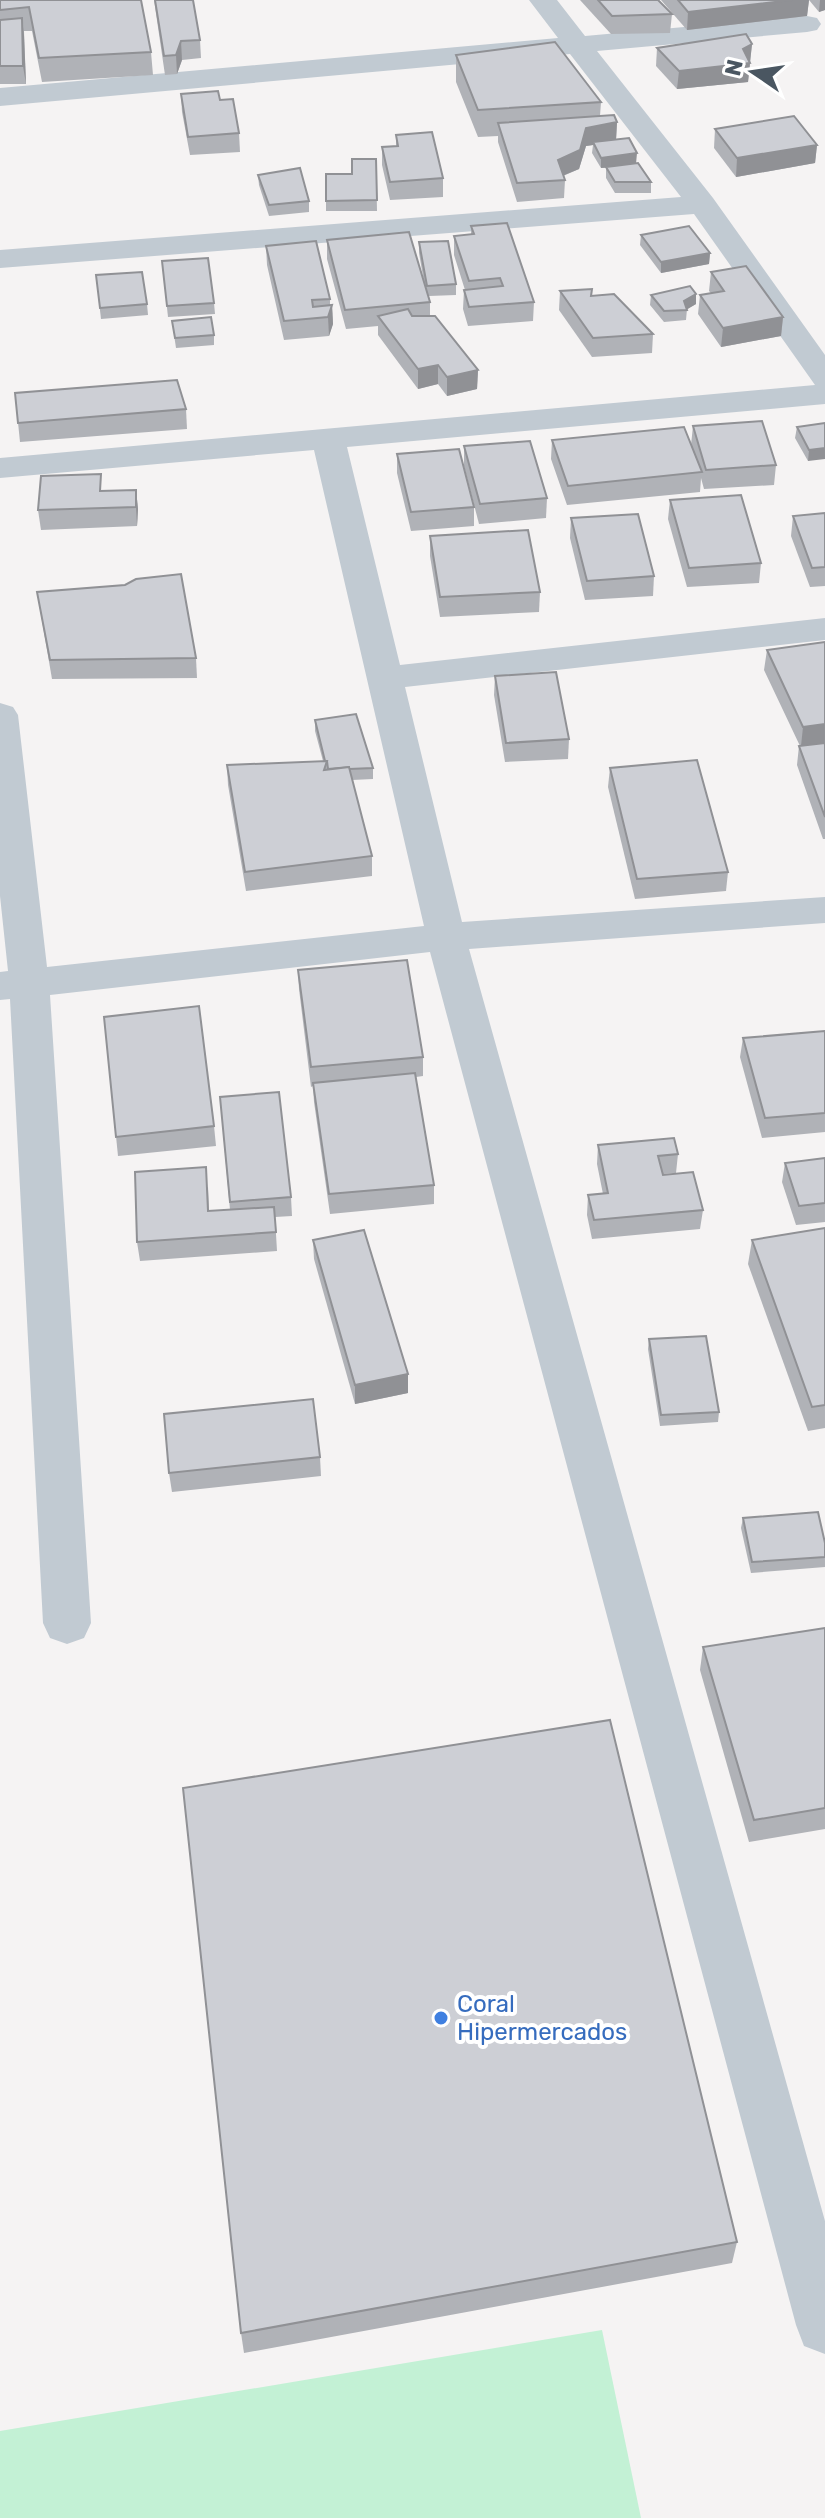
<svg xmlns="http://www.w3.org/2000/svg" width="825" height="2518" font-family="Rubik,sans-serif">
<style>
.green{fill:#c3f1d5}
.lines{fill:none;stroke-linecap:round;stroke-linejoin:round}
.street{fill:#c1cad2;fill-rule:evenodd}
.wall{fill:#b0b2b7}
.shaded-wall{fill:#909195}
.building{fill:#cdcfd5;stroke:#909195;stroke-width:2}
.shop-dot{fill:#3f7fe0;stroke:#fff;stroke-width:3}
.labels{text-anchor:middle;stroke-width:8;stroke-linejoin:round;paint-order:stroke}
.near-shop-label{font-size:24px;fill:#366cbe;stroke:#fff;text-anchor:start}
</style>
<rect width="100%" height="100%" fill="#f5f3f3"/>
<polygon class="green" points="602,2330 641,2518 0,2518 0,2431"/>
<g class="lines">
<polygon class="street" points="529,0 557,0 585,36 807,16 817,18 821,24 817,30 807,32 597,51 713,198 825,355 825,404 347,447 400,665 825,618 825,640 405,687 462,922 825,897 825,923 469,949 825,2221 825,2354 804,2346 796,2325 430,952 50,995 91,1623 84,1638 67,1644 50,1638 43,1623 10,999 0,1000 0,972 8,971 0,896 0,703 13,707 18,715 47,967 424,926 314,450 0,478 0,458 815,385 694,214 0,268 0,250 681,197 570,54 0,106 0,88 558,38"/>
</g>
<g class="wall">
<polygon points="0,0 141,0 151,52 153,75 42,82 32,31 24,31 26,84 0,84"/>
<polygon points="154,0 193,0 200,40 201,58 182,60 177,74 165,75"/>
<polygon points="580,0 658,0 672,14 670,33 611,34"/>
<polygon points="661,0 809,0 807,16 687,30"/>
<polygon points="809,0 825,0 825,10 819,12"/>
<polygon points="752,44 748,82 677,89 656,66 657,48"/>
<polygon points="456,55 601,102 600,116 617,122 616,139 651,182 651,193 615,193 606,178 606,168 601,168 592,153 593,145 586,146 579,169 563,176 565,180 564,198 517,202 498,142 498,136 478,137 456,82"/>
<polygon points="181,94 220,100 239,133 240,152 190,155 182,112"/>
<polygon points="715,129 817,145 815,163 736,177 714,148"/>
<polygon points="396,135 443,178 443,197 390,200 382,165 382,147 396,146"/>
<polygon points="376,159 377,211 326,211 326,174 352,174"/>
<polygon points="258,175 309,201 309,212 269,216 259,185"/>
<polygon points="471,226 534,302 533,321 468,326 463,309 464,290 465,290 454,255 454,236 471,234"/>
<polygon points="641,235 710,253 709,264 661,273 640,245"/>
<polygon points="327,240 424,282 419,253 419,242 456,284 456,295 429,296 430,302 430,316 478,370 477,389 447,396 438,384 418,389 378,335 378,326 346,329 327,259"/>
<polygon points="266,246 330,299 330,305 332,305 333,324 329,336 284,340 267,265"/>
<polygon points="162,261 214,303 215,314 168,317"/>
<polygon points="711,272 783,317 781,336 721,347 698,314 700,295 711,293 709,291"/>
<polygon points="96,275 147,304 148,315 101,319"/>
<polygon points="560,291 592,296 653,334 652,353 592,357 559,310"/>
<polygon points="696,294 696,304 687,309 686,320 664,322 650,305 651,295"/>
<polygon points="172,321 214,335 214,345 176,348"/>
<polygon points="15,393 186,409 187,429 20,442"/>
<polygon points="825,423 808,461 795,438 797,427"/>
<polygon points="693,426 776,465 774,485 704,489 701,478 700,492 567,505 551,459 552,440 691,445"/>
<polygon points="464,446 547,498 546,518 479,524 464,466"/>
<polygon points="397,454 474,507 474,526 411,531 397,473"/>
<polygon points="136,490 138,509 137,526 41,530 38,510 103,491"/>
<polygon points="670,500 761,563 759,583 687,587 668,519"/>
<polygon points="825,513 825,586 810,587 791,536 793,516"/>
<polygon points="571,518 654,576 653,596 585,600 570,538"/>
<polygon points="430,536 540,592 539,612 440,617 430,556"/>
<polygon points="125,585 196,658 197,678 52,679 37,592"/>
<polygon points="767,650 825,743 825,839 823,839 797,765 799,746 800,746 764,670"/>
<polygon points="495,676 569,739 568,759 505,762 494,695"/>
<polygon points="315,720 373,768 373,779 352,780 372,856 372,876 246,891 228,785 227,765 323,761 315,731"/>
<polygon points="610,768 728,872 726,891 635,899 608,787"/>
<polygon points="298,970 423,1057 423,1076 416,1077 434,1185 434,1204 330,1214 314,1102 313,1086 311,1087 299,989"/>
<polygon points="104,1017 214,1126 216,1146 118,1156"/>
<polygon points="825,1031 825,1132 762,1138 740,1057 743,1038"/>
<polygon points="220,1097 291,1197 292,1216 275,1217 277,1251 140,1261 137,1242 208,1187 209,1211 230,1210"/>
<polygon points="598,1145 678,1154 676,1173 663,1174 703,1210 700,1229 592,1239 587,1215 588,1195 603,1194 597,1164"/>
<polygon points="825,1158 825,1222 796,1225 782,1182 785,1163"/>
<polygon points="825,1228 825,1428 808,1431 748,1264 752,1240"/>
<polygon points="313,1240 408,1374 408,1393 355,1404 314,1259"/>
<polygon points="649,1339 719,1412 718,1422 660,1426 648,1349"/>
<polygon points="320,1457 321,1476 172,1492 169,1473"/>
<polygon points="743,1518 825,1543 825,1567 751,1573 741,1528"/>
<polygon points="825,1628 825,1829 749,1842 700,1670 703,1647"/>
<polygon points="737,2242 732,2263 244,2353 241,2333"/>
</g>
<g class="shaded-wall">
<polygon points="792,0 809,0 807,16 687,30 688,12"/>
<polygon points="820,0 825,0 825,10 819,12"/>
<polygon points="22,18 24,36 26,84 23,66"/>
<polygon points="181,41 182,60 177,74 176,55"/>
<polygon points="752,44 750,62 748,64 750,63 748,82 677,89 679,71 743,49"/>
<polygon points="617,122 616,141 593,142 593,145 586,146 579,169 557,178 558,160 586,128"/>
<polygon points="817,145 815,163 736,177 737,158"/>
<polygon points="637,153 636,164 601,168 601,158"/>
<polygon points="710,253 709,264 661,273 661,262"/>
<polygon points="696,294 696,304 686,310 684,301"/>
<polygon points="332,305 333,324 329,336 328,317"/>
<polygon points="783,317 781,336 721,347 723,328"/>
<polygon points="438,365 438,384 418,389 418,369"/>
<polygon points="478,370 477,389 447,396 447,377"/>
<polygon points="825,448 825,459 808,461 809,450"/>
<polygon points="136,490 138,509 137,526 136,507"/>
<polygon points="825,724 825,743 801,746 803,727"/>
<polygon points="408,1374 408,1393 355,1404 355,1385"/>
</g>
<g class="building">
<polygon points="0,0 141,0 151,52 39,58 29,7 0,10"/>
<polygon points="155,0 193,0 200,40 181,41 176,55 164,56"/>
<polygon points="598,0 658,0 672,14 612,16"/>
<polygon points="678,0 792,0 688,12"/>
<polygon points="22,18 23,66 0,66 0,20"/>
<polygon points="746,34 752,44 743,49 750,63 679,71 657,48"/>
<polygon points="555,42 601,102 478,110 456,55"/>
<polygon points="218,91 220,100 233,99 239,133 188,137 181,94"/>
<polygon points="614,115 617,122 586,128 580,150 558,160 565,180 517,183 498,123"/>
<polygon points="794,116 817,145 737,158 715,129"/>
<polygon points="432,132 443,178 390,182 382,147 398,146 396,135"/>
<polygon points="629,138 637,153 601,158 593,142"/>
<polygon points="352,159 376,159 377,200 326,201 326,174 352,174"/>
<polygon points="638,163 651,182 615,182 606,167"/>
<polygon points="300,168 309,201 269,205 258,175"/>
<polygon points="507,223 534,302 469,307 464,290 503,286 500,278 469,281 454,236 474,234 471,226"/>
<polygon points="689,226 710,253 661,262 641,235"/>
<polygon points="409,232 430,302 345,310 327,240"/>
<polygon points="316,241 330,299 312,300 313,307 332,305 328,317 284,321 266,246"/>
<polygon points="448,241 456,284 427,286 419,242"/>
<polygon points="208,258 214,303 167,306 162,261"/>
<polygon points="746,266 783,317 723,328 700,295 724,291 711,272"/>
<polygon points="142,272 147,304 100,308 96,275"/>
<polygon points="690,286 696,294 684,301 687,310 664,311 651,295"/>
<polygon points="592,289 591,296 614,294 653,334 593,338 560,291"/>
<polygon points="408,309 412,316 435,316 478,370 447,377 438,365 418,369 378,316"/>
<polygon points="211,317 214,335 175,338 172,321"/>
<polygon points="177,380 186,409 18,423 15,393"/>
<polygon points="762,421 776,465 706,470 693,426"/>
<polygon points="825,423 825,448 809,450 797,427"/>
<polygon points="684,427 702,472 568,486 552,440"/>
<polygon points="530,441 547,498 480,504 464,446"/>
<polygon points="459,449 474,507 411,512 397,454"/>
<polygon points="101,474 100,491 136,490 136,507 38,510 41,476"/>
<polygon points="741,495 761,563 689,568 670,500"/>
<polygon points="825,513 825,567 812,568 793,516"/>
<polygon points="638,514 654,576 587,581 571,518"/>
<polygon points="528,530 540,592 440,597 430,536"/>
<polygon points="181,574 196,658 50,660 37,592 125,585 136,579"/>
<polygon points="825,642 825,724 803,727 767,650"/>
<polygon points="556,672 569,739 506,743 495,676"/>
<polygon points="356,714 373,768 349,769 349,767 328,769 327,761 325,761 315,720"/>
<polygon points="825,743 825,817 799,746"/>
<polygon points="697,760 728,872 637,879 610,768"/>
<polygon points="327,761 324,770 349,767 372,856 245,872 227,765"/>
<polygon points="407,960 423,1057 311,1067 298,970"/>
<polygon points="199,1006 214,1126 116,1137 104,1017"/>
<polygon points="825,1031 825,1113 765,1118 743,1038"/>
<polygon points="415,1073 434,1185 329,1194 313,1083"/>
<polygon points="279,1092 291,1197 230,1202 220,1097"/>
<polygon points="674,1138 678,1154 658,1156 663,1175 693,1172 703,1210 594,1220 588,1195 608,1193 598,1145"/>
<polygon points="825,1158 825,1203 799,1206 785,1163"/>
<polygon points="206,1167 208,1211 274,1207 276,1232 137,1242 135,1172"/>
<polygon points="825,1228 825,1405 812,1407 752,1240"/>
<polygon points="364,1230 408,1374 355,1385 313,1240"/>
<polygon points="706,1336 719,1412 661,1415 649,1339"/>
<polygon points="313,1399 320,1457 169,1473 164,1414"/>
<polygon points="818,1512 825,1543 825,1557 752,1562 743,1518"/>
<polygon points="825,1628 825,1808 754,1820 703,1647"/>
<polygon points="610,1720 737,2242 241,2333 183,1788"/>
</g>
<circle class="shop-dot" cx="441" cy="2018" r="8"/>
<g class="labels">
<g class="near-shop-label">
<text x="457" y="2012">Coral<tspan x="457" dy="28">Hipermercados</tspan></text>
</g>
</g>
<g transform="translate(753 72) rotate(283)" stroke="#ffffff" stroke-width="6" paint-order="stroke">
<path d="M0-6L14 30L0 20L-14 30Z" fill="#4a5661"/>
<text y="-12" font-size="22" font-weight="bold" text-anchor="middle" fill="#4a5661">N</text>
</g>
</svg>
